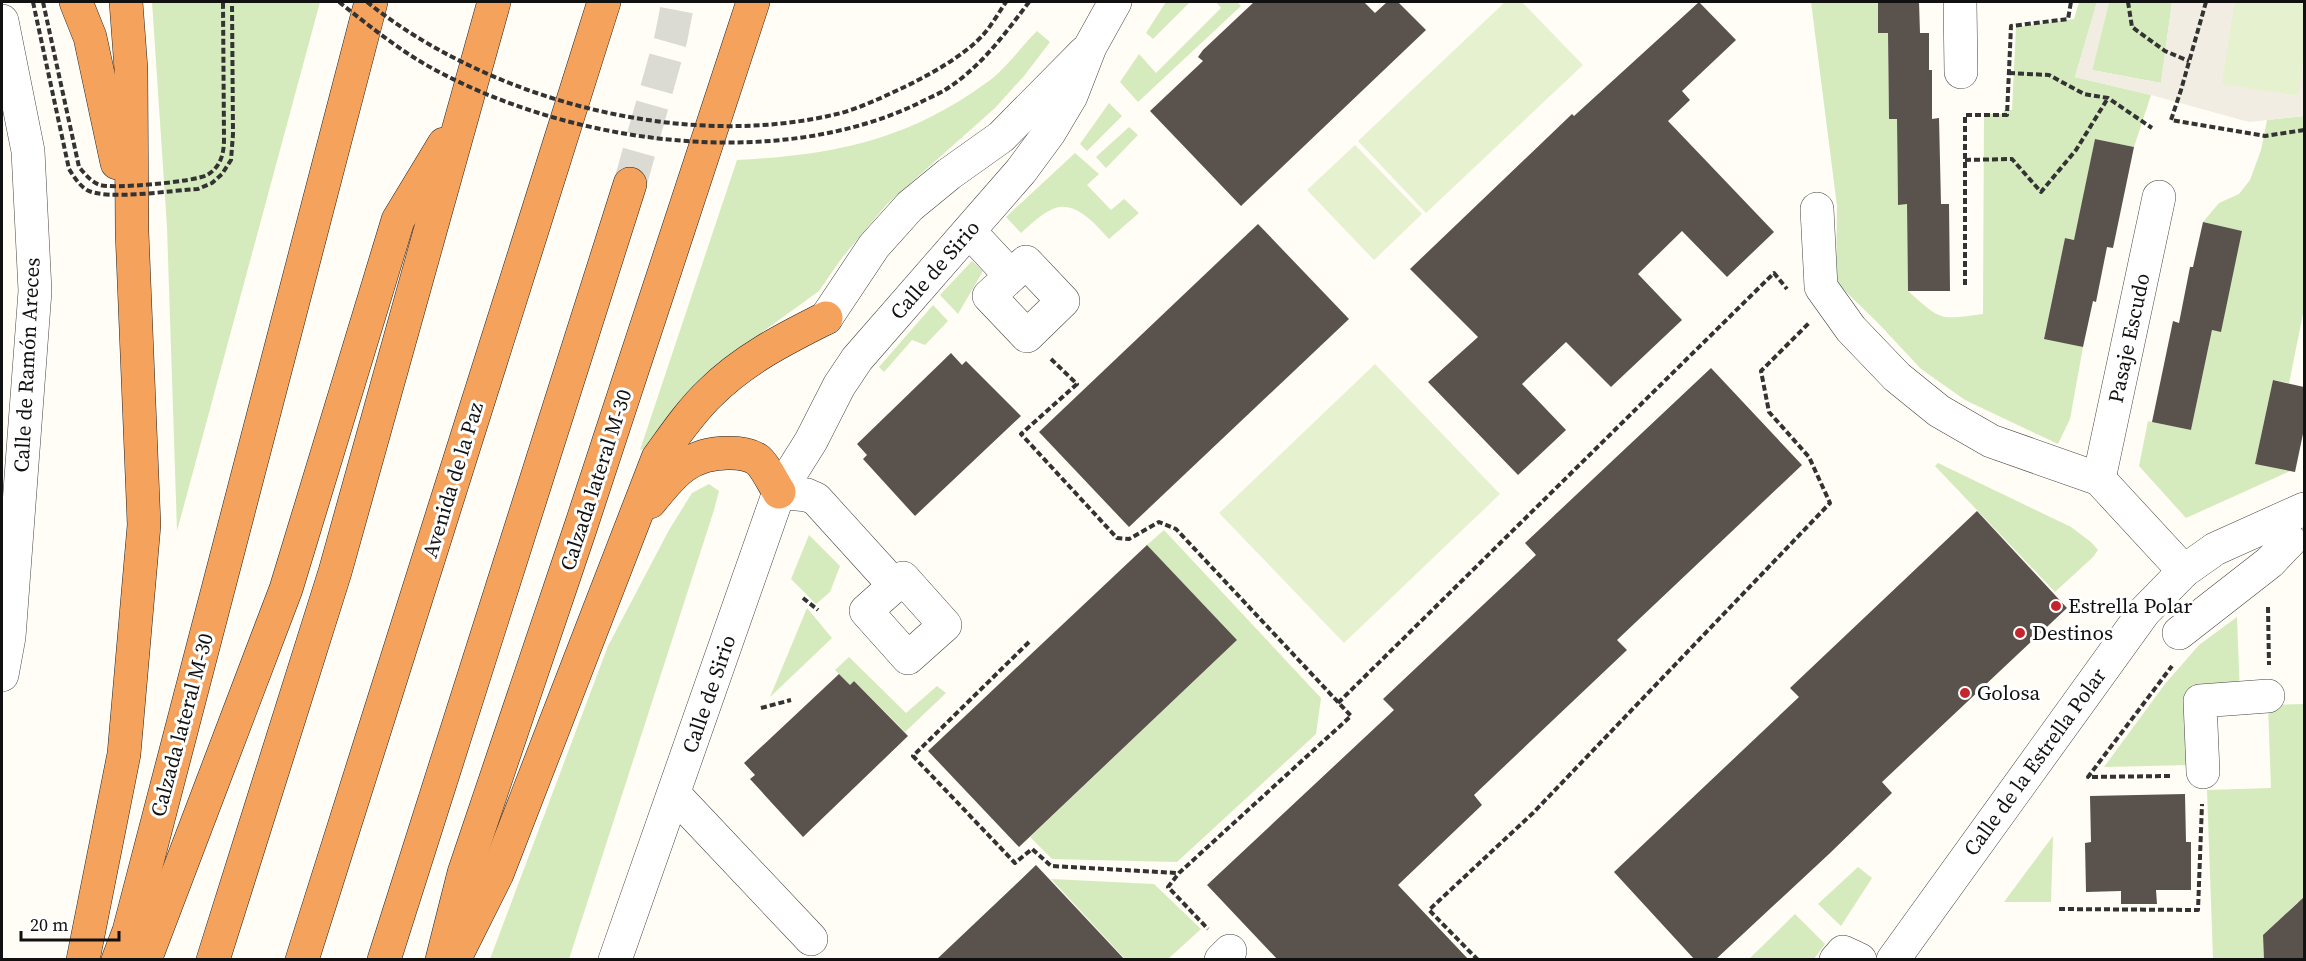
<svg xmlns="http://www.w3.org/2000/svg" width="2306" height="961" font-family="'Source Serif 4',serif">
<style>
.green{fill:#d5ebbd}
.pitch{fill:#e6f2cf}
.plaza{fill:#f1ede2}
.building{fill:#5a524d}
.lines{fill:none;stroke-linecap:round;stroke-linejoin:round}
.highway-tunnel{stroke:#dbdad3;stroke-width:33;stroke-dasharray:33 16;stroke-linecap:butt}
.minor-casing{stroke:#444;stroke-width:34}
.highway-casing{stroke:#222;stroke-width:34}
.path{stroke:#333;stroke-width:4;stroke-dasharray:6 3;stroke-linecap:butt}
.minor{stroke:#fff;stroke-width:33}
.highway{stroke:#f5a25d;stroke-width:33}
.path-bridge{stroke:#333;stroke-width:4;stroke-dasharray:6 3;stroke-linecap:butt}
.poi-dot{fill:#c4262e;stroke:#fff;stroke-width:2}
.labels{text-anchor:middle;stroke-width:6;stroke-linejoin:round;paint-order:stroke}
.street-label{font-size:21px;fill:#111;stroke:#fff}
.poi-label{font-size:21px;fill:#111;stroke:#fff;text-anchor:start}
</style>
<rect width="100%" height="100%" fill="#fffdf5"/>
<g class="green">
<polygon points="152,2 320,2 177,531 167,227"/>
<polygon points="1166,2 1190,2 1153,39 1146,33"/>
<polygon points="1216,2 1237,2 1241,6 1138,102 1120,82 1139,54 1156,73 1221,8"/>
<path d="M1811 2H1878V33H1888L1889 118 1897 119 1898 204H1907L1908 291C1942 321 1938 320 1983 314L1984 114H2003L2004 110H2012L2016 27 2074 19 2079 2H2097L2075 77 2151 95 2134 147 2095 139 2075 240 2065 238 2044 338 2083 347 2070 419 2058 444 1965 400 1921 369 1879 324 1840 286 1836 276 1837 206Z"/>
<polygon points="2109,2 2172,2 2161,83 2092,70"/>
<path d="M1037 31 1050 42 1024 76 995 108 887 204 841 259 819 291 721 362 646 448 640 450 737 160C833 155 906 141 986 83 1005 70 1020 48 1037 31Z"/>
<polygon points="1109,103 1122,116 1087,151 1080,144"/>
<polygon points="2304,116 2304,309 2289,383 2273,380 2255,464 2290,471 2186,518 2139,466 2148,421 2191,430 2212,330 2221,331 2241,231 2203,222 2219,203 2239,194 2250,180 2261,150 2267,120"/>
<polygon points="1129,127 1138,135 1106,168 1096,157"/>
<path d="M1075 153 1099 174 1087 185 1111 210 1124 199 1139 213 1109 239C1094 223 1072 195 1047 212 1038 217 1029 226 1021 233L1006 217Z"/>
<polygon points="972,261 983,271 958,314 940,295"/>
<polygon points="933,305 948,321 925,345 912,340 884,372 879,367"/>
<polygon points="1938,463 2071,527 2091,542 2098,550 2093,557 2055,592 1935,466"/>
<polygon points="709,484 719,491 714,510 569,959 490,959 608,646 669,530 692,493"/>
<polygon points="1164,530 1321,698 1316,734 1177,862 1052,859 1030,837 1237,640 1147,545"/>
<polygon points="809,535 840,566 830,592 816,604 791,579"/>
<polygon points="807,608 832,638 770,697"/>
<polygon points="2237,617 2240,696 2188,699 2190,765 2104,767 2165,684 2199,645"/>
<polygon points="849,657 906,713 937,686 946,693 905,732 854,681 850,685 835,670"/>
<polygon points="2304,704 2304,902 2298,902 2263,935 2264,959 2213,959 2207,790 2271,788 2268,705"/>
<polygon points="2053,836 2051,902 2004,902"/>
<polygon points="1858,867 1872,878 1841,926 1818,904"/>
<polygon points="1051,879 1154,884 1201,929 1168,959 1125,959"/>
<polygon points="1795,914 1825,944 1814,959 1749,959"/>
</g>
<g class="pitch">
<polygon points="1505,2 1522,2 1583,65 1426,213 1358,141"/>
<polygon points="2234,2 2304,2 2304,54 2299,96 2221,85"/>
<polygon points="1355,145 1422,214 1374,260 1307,190"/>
<polygon points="1375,364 1500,494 1344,643 1219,513"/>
</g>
<polygon class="plaza" points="2097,2 2109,2 2092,70 2161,83 2172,2 2234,2 2222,84 2298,96 2304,54 2304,116 2249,122 2151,95 2075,77"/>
<g class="building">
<polygon points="1254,2 1364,2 1375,13 1387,2 1398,2 1426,30 1241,206 1150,111 1203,61 1198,57 1203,50"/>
<polygon points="1699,2 1736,40 1682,91 1690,100 1668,121 1774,232 1727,277 1682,231 1638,274 1682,320 1611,387 1566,342 1522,384 1566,430 1518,475 1428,382 1478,337 1410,269 1572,114 1574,116"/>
<polygon points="1878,2 1919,2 1920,33 1929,33 1929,70 1932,70 1932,119 1939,118 1941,204 1949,204 1950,291 1908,291 1907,204 1898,205 1897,119 1889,119 1888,33 1878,33"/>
<polygon points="2095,139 2134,147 2113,248 2107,247 2096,302 2093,301 2083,347 2044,339 2065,238 2074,240"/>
<polygon points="2203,222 2242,231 2221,332 2212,330 2191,430 2152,422 2173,321 2179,323 2190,267 2193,267"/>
<polygon points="1258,224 1349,319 1129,527 1039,432"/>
<polygon points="951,353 962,365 966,361 1021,416 915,516 863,459 867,455 857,444"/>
<polygon points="1711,368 1802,465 1617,640 1627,650 1474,795 1482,805 1398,885 1469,960 1278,960 1207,885 1394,710 1383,699 1536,555 1525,543"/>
<polygon points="2273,380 2304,387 2304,429 2295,472 2255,464"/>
<polygon points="1977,511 2067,608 1882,782 1892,793 1829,854 1715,960 1695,960 1614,872 1799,697 1790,688"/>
<polygon points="1147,545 1237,640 1019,847 928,751"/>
<polygon points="839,674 850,685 854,681 908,736 803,837 750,779 755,775 744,763"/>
<polygon points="2185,794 2186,842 2191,842 2191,890 2156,890 2157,904 2121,904 2121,891 2086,892 2085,843 2091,842 2090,796"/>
<polygon points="1036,865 1125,960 936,960 1012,888"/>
<polygon points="2304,897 2304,960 2264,960 2263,935"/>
</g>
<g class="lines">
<polyline class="highway-tunnel" points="630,184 671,38 678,2"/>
<g class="minor-casing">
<g id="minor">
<polyline points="1960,2 1961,72"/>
<polyline points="2,21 28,151 35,291 9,637 2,675"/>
<polyline points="1817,209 1821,287 1851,329 1897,377 1939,411 1991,441 2099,479 2184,571"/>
<polyline points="969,231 1011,276 1026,262 1063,301 1027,336 989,296 1011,276"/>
<polyline points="826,318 874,246 910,206 949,174 1001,137 1084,53"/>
<polyline points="2099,479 2159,197"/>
<polyline points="779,492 807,495 816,499 895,586"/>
<polygon points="903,578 945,625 908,658 866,611"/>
<polyline points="2179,633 2270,562 2290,541"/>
<polyline points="2203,772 2200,701 2268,696"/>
<polyline points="675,795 811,939"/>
<polyline points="615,960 779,492 811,441 839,386 857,359 1021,171 1049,133 1071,96 1090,47 1115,2"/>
<polyline points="1221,960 1230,951"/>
<polyline points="1836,960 1843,952 1860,960"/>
<polyline points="1893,960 2144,612 2184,571 2215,549 2304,509"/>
</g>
</g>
<g class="highway-casing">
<g id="highway">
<polyline points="76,2 90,37 117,163"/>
<path d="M650 502C673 473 690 452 730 453 739 453 751 455 758 460 766 467 773 483 779 492"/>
<path d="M457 954 497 874 658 458C674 436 690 412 710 393 743 360 784 339 826 318"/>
<polyline points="83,960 124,754 144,525 132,232 131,69 126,2"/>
<polyline points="118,960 129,931 371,2"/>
<polyline points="145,960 286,589 398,220 444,144"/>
<polyline points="213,960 335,572 494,2"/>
<polyline points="302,960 604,2"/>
<polyline points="384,960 630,184"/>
<polyline points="442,960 464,873 581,526 753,2"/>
</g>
</g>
<g class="path">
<polyline points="2128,2 2132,27 2165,51 2189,61"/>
<polyline points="2206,2 2181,90 2171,120 2265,136 2304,130"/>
<polyline points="2009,73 2049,75 2084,94 2108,98 2152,128"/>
<polyline points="1965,160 2012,159 2041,192 2076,150 2108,98"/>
<polyline points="1965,285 1965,115 2007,115 2011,26 2068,19 2071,2"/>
<polyline points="1051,359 1077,384 1021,434 1117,538 1129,539 1159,522 1176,529 1351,716 1179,873 1168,887 1208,929"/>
<polyline points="2303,435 2304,435"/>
<polyline points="803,598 818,610"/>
<polyline points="2268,607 2269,665"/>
<polyline points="1029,642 913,756 1015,863 1032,849 1051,866 1178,873"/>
<polyline points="1338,703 1774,273 1787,289"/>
<polyline points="761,708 791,700"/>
<polyline points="2170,776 2088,777 2172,666"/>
<polyline points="2059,909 2198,910 2202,804"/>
<polyline points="1478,960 1429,910 1533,813 1830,503 1809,457 1769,412 1761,371 1809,323"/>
</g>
<use href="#minor" class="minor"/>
<use href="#highway" class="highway"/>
<g class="path-bridge">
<path d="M33 2 69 169C74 177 79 185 87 190 107 201 173 190 198 189L212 183 222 174 231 160 233 134 232 2"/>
<path d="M43 2 79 167C85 174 91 182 100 185 114 189 194 182 207 175 221 167 224 153 224 139L223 2"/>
<path d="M339 2C372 28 405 55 443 74 578 144 776 171 917 104 926 99 937 95 945 90 981 67 1004 35 1029 2"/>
<path d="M367 2C491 101 686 152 841 113 862 107 881 98 900 89 926 77 964 56 983 35 992 25 999 12 1006 2"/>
</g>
</g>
<g class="poi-dot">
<circle cx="2056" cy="606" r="6"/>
<circle cx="2020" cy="633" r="6"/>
<circle cx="1965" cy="693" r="6"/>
</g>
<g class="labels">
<g class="street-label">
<text transform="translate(935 270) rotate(-49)" y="7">Calle de Sirio</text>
<text transform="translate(2129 338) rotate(-78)" y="7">Pasaje Escudo</text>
<text transform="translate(27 365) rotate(-87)" y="7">Calle de Ramón Areces</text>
<text transform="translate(453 480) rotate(-73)" y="7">Avenida de la Paz</text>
<text transform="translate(596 480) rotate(-72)" y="7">Calzada lateral M-30</text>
<text transform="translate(709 694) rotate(-71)" y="7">Calle de Sirio</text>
<text transform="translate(182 725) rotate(-75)" y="7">Calzada lateral M-30</text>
<text transform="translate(2035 762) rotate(-54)" y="7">Calle de la Estrella Polar</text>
</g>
<g class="poi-label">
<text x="2068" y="613">Estrella Polar</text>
<text x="2032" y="640">Destinos</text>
<text x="1977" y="700">Golosa</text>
</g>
</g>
<rect width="2306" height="961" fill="none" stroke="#111111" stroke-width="6"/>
<path d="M21 931v9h98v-9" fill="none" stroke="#111111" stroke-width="3"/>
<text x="30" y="931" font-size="18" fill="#111111" stroke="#ffffff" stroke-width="4.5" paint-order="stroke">20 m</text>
</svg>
